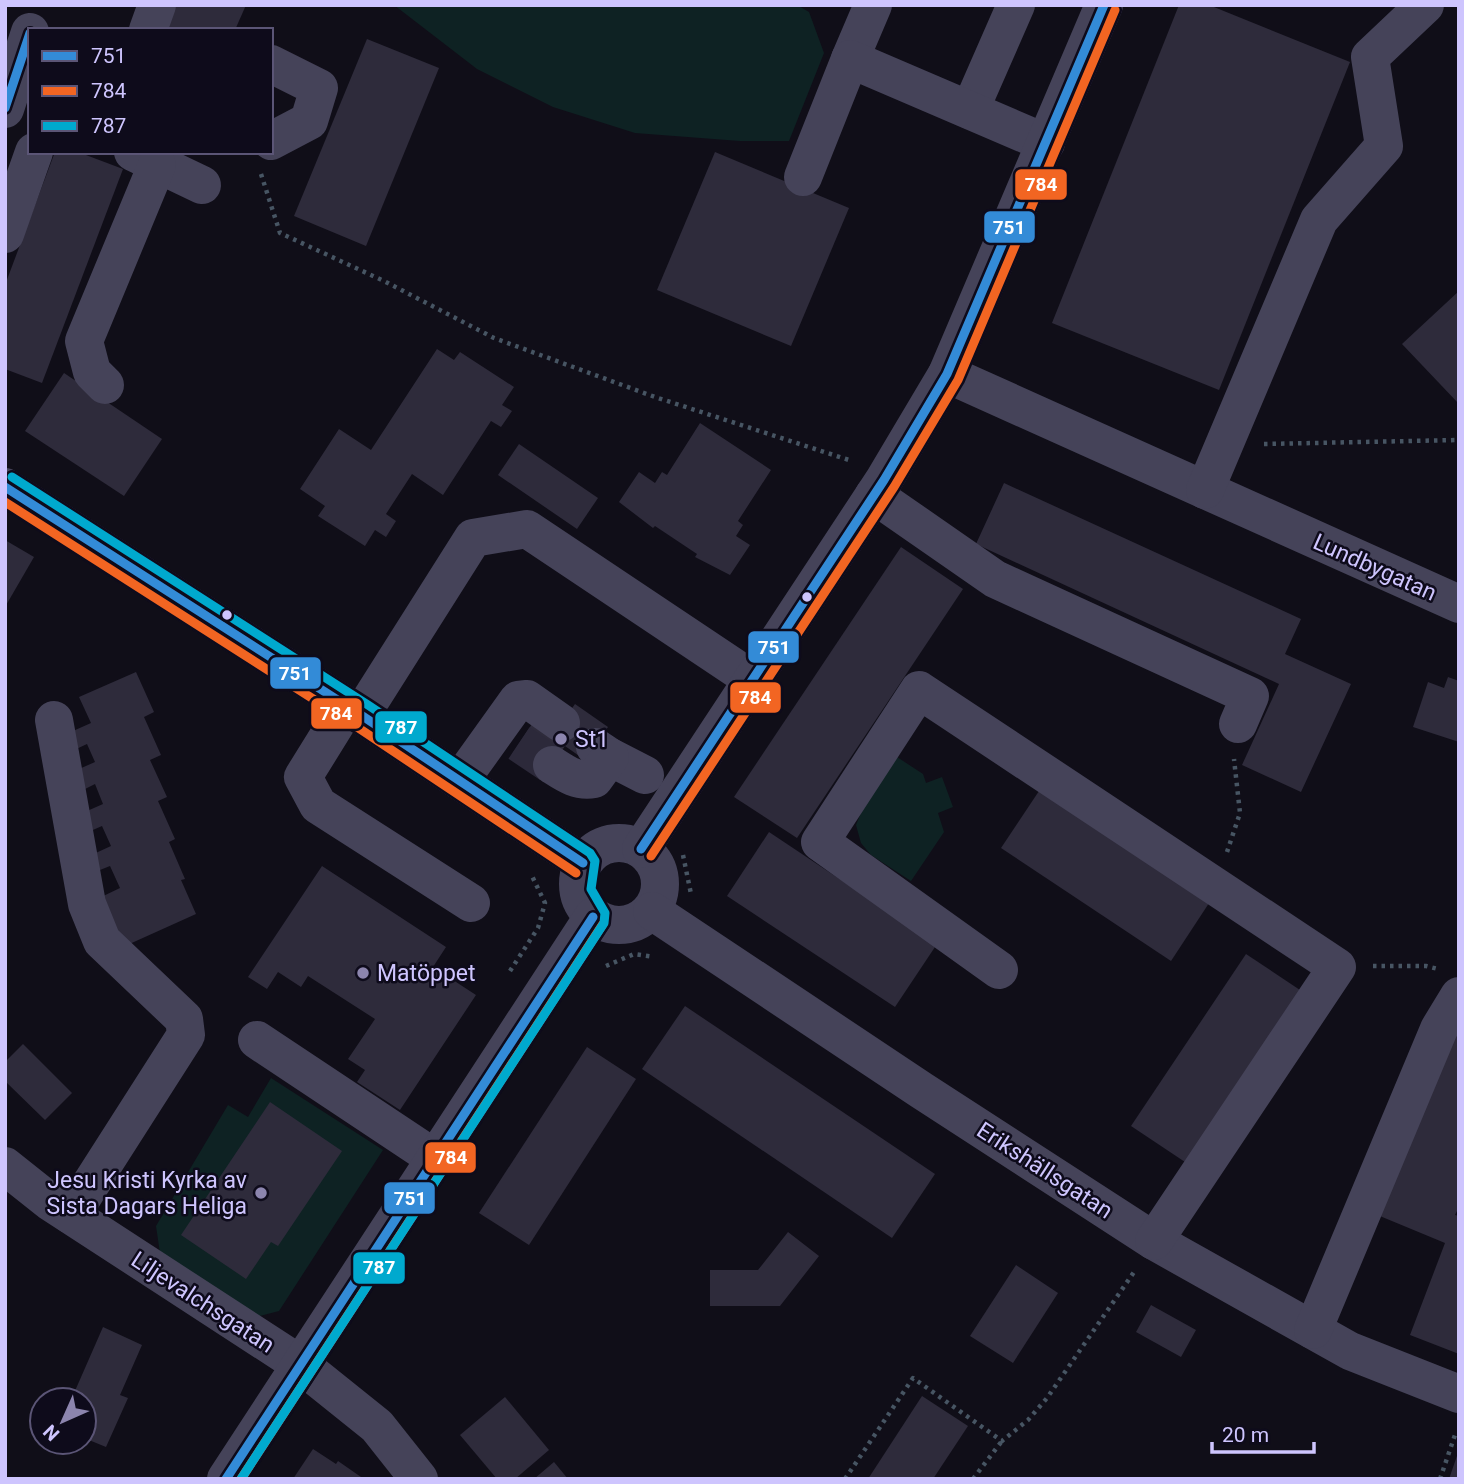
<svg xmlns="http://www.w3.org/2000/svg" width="1464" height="1484" font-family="Roboto,sans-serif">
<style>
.green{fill:#0e2223}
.building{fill:#2e2b3b}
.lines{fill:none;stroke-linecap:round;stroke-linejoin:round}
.minor-tunnel{stroke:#2c293a;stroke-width:38;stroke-dasharray:38 19;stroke-linecap:butt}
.path{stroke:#475563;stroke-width:4.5;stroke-dasharray:3.5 5;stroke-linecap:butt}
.minor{stroke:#454359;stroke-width:38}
.bus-1-casing{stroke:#0e0b1b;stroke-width:14}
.bus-2-casing{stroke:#0e0b1b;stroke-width:14}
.bus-3-casing{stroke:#0e0b1b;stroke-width:14}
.bus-1{stroke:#338bd7;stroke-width:9}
.bus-2{stroke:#f26522;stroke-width:9}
.bus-3{stroke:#00a9ce;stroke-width:9}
.bus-dot{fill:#cec5fe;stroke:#0e0b1b;stroke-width:2.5}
.poi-dot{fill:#8c85ae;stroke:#0e0b1b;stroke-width:2.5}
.labels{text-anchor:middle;stroke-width:5;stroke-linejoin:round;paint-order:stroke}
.street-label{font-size:23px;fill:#cec5fe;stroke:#0e0b1b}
.poi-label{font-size:23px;fill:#cec5fe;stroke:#0e0b1b;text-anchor:start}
.line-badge{stroke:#0e0b1b;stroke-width:2.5}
.badge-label{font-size:19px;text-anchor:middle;font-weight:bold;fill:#fff}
</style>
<rect width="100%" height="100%" fill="#100e18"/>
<g class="green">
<polygon points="394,5 797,5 809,12 824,53 789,141 740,141 635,133 553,107 477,69"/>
<polygon points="897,757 923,774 926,783 942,777 953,807 938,813 944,832 911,881 871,855 861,843 856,825 863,808"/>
<polygon points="271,1078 383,1150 279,1311 244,1320 162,1267 156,1226 228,1105 248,1117"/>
</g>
<g class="building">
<polygon points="162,5 246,5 235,30 152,30"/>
<polygon points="1179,5 1209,5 1350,62 1219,390 1052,323"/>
<polygon points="367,39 439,68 366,246 294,216"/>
<polygon points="55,152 78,152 123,169 42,383 5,369 5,285"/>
<polygon points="715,152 849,208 791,346 657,290"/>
<polygon points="1459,291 1459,404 1402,344"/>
<polygon points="437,349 454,360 460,352 514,387 502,405 512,411 501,427 491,421 443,495 412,474 386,514 396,521 386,537 375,530 365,546 318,516 325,506 300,489 339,429 371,450"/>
<polygon points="64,373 162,439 124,496 25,431"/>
<polygon points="700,423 771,470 738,521 743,525 736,536 750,545 730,575 695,557 697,554 655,526 653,528 619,502 639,472 655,483 662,472 667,475"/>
<polygon points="519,444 598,498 577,529 498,475"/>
<polygon points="1004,483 1301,619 1285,654 1351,684 1301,792 1242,765 1279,684 976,544"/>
<polygon points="5,540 34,557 5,607"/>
<polygon points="901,547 963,589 797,838 734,797"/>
<polygon points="136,672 154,712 144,717 161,755 150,760 167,797 158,801 175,839 169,842 185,879 181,880 196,914 125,946 97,899 120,888 110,866 95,872 87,857 111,846 102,826 86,833 78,815 103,804 95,784 79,792 70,773 95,762 87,744 72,751 64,735 91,723 79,697"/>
<polygon points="1448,677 1459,681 1459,742 1413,727 1428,682 1444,688"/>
<polygon points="575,704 608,727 585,760 565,746 544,776 512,754 534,721 554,734"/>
<polygon points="1045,782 1215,894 1171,961 1001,848"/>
<polygon points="769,832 937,944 895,1007 727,896"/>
<polygon points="322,866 446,947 433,967 476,995 400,1110 357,1082 365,1070 348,1059 375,1019 308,976 301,987 278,972 267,989 248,977"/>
<polygon points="1246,954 1306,994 1191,1166 1131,1126"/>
<polygon points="685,1006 935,1174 892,1238 642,1069"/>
<polygon points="1459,1015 1459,1207 1455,1215 1459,1216 1459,1354 1410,1335 1445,1243 1375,1214"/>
<polygon points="23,1044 72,1093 45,1120 5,1081 5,1062"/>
<polygon points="587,1047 636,1079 529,1245 479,1213"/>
<polygon points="270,1102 342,1151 278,1246 271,1242 246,1279 181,1235"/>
<polygon points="788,1232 819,1256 780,1306 710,1306 710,1270 758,1270"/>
<polygon points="1016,1265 1058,1293 1013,1363 970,1336"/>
<polygon points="1151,1305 1196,1330 1181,1357 1136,1332"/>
<polygon points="103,1327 142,1345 120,1395 128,1398 106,1447 84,1438 84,1400 71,1400"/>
<polygon points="922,1396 968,1426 933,1479 868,1479"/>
<polygon points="505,1397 549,1450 515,1479 497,1479 460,1435"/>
<polygon points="313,1449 336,1464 338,1461 361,1477 293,1479"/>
<polygon points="1458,1453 1459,1479 1449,1479"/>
<polygon points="554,1462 568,1479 534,1479"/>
</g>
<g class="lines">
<polyline class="minor-tunnel" points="519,743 552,765"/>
<g class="path">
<polyline points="261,174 280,233 384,281 494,338 655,397 852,461"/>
<polyline points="1264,444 1459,440"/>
<polyline points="1227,852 1240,813 1234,759"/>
<polyline points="683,855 691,894"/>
<polyline points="606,966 634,954 654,957"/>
<polyline points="1373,966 1426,966 1438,969"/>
<polyline points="510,971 538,928 545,903 531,874"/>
<polyline points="845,1479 913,1378 1002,1441 1028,1420 1047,1398 1134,1272"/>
<polyline points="973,1479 1002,1441"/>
<polyline points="1440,1479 1456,1432"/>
</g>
<g class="minor">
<polyline points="148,30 157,5"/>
<polyline points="850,59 873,5"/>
<polyline points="271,64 319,88 309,121 271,141"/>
<polyline points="5,109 30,32"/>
<polyline points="970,110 1016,5"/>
<polyline points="133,152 202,185"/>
<polyline points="803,177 850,59 1046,143"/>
<polyline points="5,234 34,152"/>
<polyline points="947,374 1459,604"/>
<polyline points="105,385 92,372 84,341 157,165"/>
<polyline points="5,487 361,715 583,863"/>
<polyline points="1205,490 1319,220 1384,146 1370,57 1425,5"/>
<polyline points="874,495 995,579 1250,696 1238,724"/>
<polyline points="347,706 303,777 318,805 471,903"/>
<polyline points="361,715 473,538 527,529 753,680"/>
<polyline points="54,720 87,904 102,941 184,1019 186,1035 71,1215"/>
<polyline points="595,747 610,757 645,775"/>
<path d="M552 765C566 774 577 782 594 779L610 757"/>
<polyline points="460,781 518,700 527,699 561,723"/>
<circle cx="619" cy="884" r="41"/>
<polyline points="641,849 884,480 947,374 1104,5"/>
<polyline points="652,911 921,1090 1154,1241 1350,1351 1459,1394"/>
<polyline points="999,970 820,842 919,690 1337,967 1154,1241"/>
<polyline points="257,1040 436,1159"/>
<polyline points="5,1166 49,1201 301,1365 377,1426 419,1479"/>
<polyline points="1313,1330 1439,1029 1459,996"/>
<polyline points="226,1479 593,917"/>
</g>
<g class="bus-1-casing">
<g id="bus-1">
<polyline points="5,108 30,33"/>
<polyline points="5,487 361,715 583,863"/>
<polyline points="641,849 884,480 947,374 1104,5"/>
<polyline points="226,1479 593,917"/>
</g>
</g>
<g class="bus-2-casing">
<g id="bus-2">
<polyline points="5,502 354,725 576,873"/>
<polyline points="651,856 894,487 958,380 1115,10"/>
<polyline points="241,1479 603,924"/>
</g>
</g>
<g class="bus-3-casing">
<polyline id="bus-3" points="12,477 368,705 590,853 595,861 591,889 605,913 604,923 241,1479"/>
</g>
<use href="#bus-1" class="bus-1"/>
<use href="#bus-2" class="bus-2"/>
<use href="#bus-3" class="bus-3"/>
</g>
<g class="bus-dot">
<circle cx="807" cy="597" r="6"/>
<circle cx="227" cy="615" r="6"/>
</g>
<g class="poi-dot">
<circle cx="561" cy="739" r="7"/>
<circle cx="363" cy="973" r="7"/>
<circle cx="261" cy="1193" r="7"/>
</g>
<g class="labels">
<g class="street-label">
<text transform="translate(1375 567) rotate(24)" y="8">Lundbygatan</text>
<text transform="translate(1045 1170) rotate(33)" y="8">Erikshällsgatan</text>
<text transform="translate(203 1302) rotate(33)" y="8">Liljevalchsgatan</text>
</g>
<g class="poi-label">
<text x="575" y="747">St1</text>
<text x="377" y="981">Matöppet</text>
<text x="247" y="1188" text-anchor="end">Jesu Kristi Kyrka av<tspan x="247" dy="26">Sista Dagars Heliga</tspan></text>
</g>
</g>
<g class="line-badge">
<rect x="1014" y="168" width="54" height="33" rx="7" fill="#f26522"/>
<rect x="983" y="210" width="53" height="34" rx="7" fill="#338bd7"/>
<rect x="747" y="630" width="53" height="34" rx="7" fill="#338bd7"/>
<rect x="269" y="656" width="53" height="34" rx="7" fill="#338bd7"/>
<rect x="729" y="681" width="53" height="33" rx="7" fill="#f26522"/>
<rect x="310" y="697" width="53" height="33" rx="7" fill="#f26522"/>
<rect x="374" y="710" width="54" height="34" rx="7" fill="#00a9ce"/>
<rect x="424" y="1141" width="53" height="33" rx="7" fill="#f26522"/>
<rect x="383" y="1181" width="53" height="34" rx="7" fill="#338bd7"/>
<rect x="352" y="1251" width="54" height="34" rx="7" fill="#00a9ce"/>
</g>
<g class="badge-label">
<text x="1041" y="191">784</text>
<text x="1009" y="234">751</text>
<text x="774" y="654">751</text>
<text x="295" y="680">751</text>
<text x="755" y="704">784</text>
<text x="336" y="720">784</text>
<text x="401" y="734">787</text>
<text x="451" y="1164">784</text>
<text x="410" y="1205">751</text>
<text x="379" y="1274">787</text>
</g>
<rect width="1464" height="1484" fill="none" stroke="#cec5fe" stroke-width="14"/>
<rect x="28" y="28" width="245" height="126" fill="#0e0b1b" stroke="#5b5576" stroke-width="2"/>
<rect x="42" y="51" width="35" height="10" fill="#338bd7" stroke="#5b5576" stroke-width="2"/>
<text x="91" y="63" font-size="21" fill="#cec5fe">751</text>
<rect x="42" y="86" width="35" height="10" fill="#f26522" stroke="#5b5576" stroke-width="2"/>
<text x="91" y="98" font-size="21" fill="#cec5fe">784</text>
<rect x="42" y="121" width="35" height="10" fill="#00a9ce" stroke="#5b5576" stroke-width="2"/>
<text x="91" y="133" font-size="21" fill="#cec5fe">787</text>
<g transform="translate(63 1421) rotate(225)"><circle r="33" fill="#0e0b1b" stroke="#5b5576" stroke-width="2"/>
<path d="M0-5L12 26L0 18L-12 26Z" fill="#8c85ae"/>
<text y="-10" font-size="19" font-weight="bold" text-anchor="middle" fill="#cec5fe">N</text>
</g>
<path d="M1212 1442v10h102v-10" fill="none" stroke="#cec5fe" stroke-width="3.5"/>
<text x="1222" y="1442" font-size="21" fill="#cec5fe" stroke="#0e0b1b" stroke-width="5" paint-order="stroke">20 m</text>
</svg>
